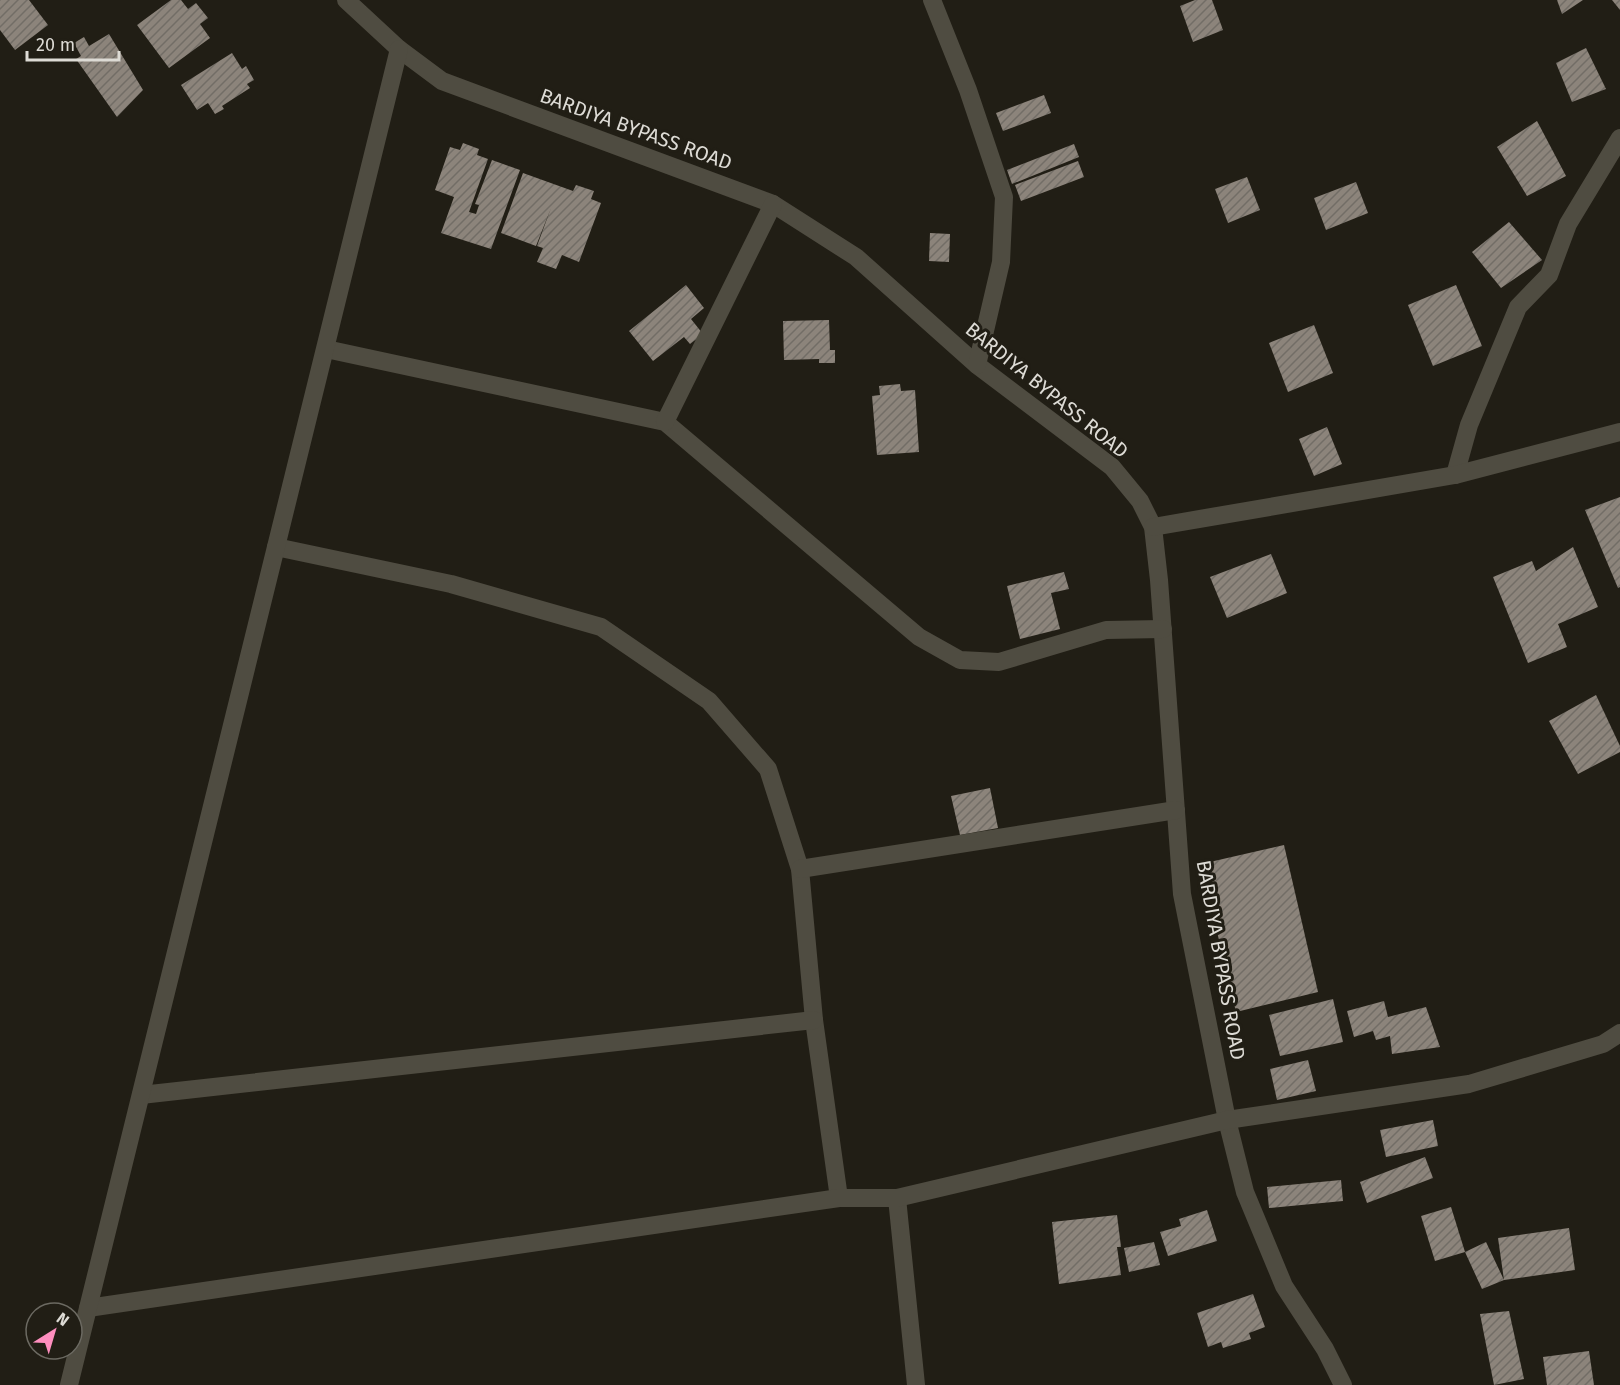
<svg xmlns="http://www.w3.org/2000/svg" width="1620" height="1385" font-family="'Fira Sans',sans-serif">
<style>
.building{fill:url(#building-hatch)}
.lines{fill:none;stroke-linecap:round;stroke-linejoin:round}
.minor{stroke:#4f4c41;stroke-width:18}
.labels{text-anchor:middle;stroke-width:6;stroke-linejoin:round;paint-order:stroke}
.street-label{font-size:20px;fill:#dddbd5;stroke:#211e15}
</style>
<defs>
<pattern id="building-hatch" width="6" height="6" patternUnits="userSpaceOnUse" patternTransform="scale(1.5)"><rect width="6" height="6" fill="#8c847b"/><path d="M-1 1l2-2M0 6l6-6M5 7l2-2" fill="none" stroke="#726d66"/></pattern>
</defs>
<rect width="100%" height="100%" fill="#211e15"/>
<g class="building">
<polygon points="0,0 29,0 48,25 15,50 0,30"/>
<polygon points="171,0 181,0 188,9 196,3 208,18 200,24 210,38 169,68 137,25"/>
<polygon points="1195,0 1212,0 1223,30 1193,42 1180,6"/>
<polygon points="1557,0 1583,0 1562,14"/>
<polygon points="1612,0 1620,0 1620,10"/>
<polygon points="109,34 143,90 117,117 76,59 81,56 74,43 84,37 89,46"/>
<polygon points="1586,48 1606,89 1572,102 1556,63"/>
<polygon points="232,53 242,69 246,66 254,80 247,84 250,88 222,106 224,109 215,114 208,103 197,110 181,85"/>
<polygon points="1044,95 1051,113 1003,131 996,113"/>
<polygon points="1537,121 1566,176 1527,196 1497,147"/>
<polygon points="463,143 479,149 477,155 488,159 469,212 476,214 479,205 475,204 492,160 520,170 491,249 441,233 454,197 435,190 450,147 460,150"/>
<polygon points="1074,144 1079,157 1012,184 1007,170"/>
<polygon points="1078,161 1084,177 1021,201 1015,185"/>
<polygon points="523,173 573,191 576,185 594,191 591,199 601,203 579,262 562,255 556,269 537,262 543,248 537,246 551,208 536,246 501,233"/>
<polygon points="1247,177 1260,210 1228,223 1215,189"/>
<polygon points="1356,182 1368,213 1326,230 1314,198"/>
<polygon points="1509,222 1542,260 1501,288 1472,252"/>
<polygon points="930,233 950,234 949,262 929,261"/>
<polygon points="686,285 704,308 691,319 703,334 690,344 684,337 653,361 629,331"/>
<polygon points="1456,285 1482,346 1433,366 1408,305"/>
<polygon points="829,320 830,350 835,350 835,363 819,363 819,359 784,360 783,321"/>
<polygon points="1314,325 1333,373 1288,392 1269,343"/>
<polygon points="900,384 901,391 915,390 919,452 877,455 872,396 880,395 879,386"/>
<polygon points="1327,427 1342,464 1314,476 1299,439"/>
<polygon points="1620,497 1620,587 1618,588 1585,510"/>
<polygon points="1573,547 1598,607 1558,624 1567,647 1528,663 1493,577 1532,561 1536,571"/>
<polygon points="1271,554 1287,593 1227,618 1210,577"/>
<polygon points="1064,572 1069,589 1051,593 1060,629 1020,639 1007,586"/>
<polygon points="1596,695 1620,746 1620,752 1578,774 1549,721"/>
<polygon points="990,788 998,828 960,835 951,796"/>
<polygon points="1284,845 1318,992 1236,1012 1201,864"/>
<polygon points="1333,999 1343,1042 1280,1056 1269,1015"/>
<polygon points="1384,1001 1388,1017 1426,1007 1440,1047 1392,1054 1390,1036 1376,1040 1373,1031 1354,1037 1347,1011"/>
<polygon points="1308,1060 1316,1091 1277,1100 1270,1069"/>
<polygon points="1433,1120 1438,1146 1386,1157 1380,1130"/>
<polygon points="1425,1157 1433,1178 1367,1203 1360,1182"/>
<polygon points="1341,1180 1343,1201 1269,1208 1267,1187"/>
<polygon points="1451,1207 1465,1252 1435,1261 1421,1216"/>
<polygon points="1207,1210 1217,1241 1168,1256 1160,1232 1181,1226 1179,1219"/>
<polygon points="1117,1215 1121,1247 1117,1247 1121,1275 1059,1284 1052,1222"/>
<polygon points="1569,1228 1575,1270 1504,1280 1482,1289 1465,1252 1486,1242 1504,1280 1498,1238"/>
<polygon points="1154,1242 1160,1265 1129,1272 1124,1248"/>
<polygon points="1253,1294 1265,1327 1249,1333 1251,1339 1223,1348 1221,1342 1208,1347 1197,1313"/>
<polygon points="1509,1311 1524,1379 1494,1385 1480,1314"/>
<polygon points="1589,1351 1594,1385 1547,1385 1543,1357"/>
</g>
<g class="lines">
<g class="minor">
<polyline points="346,0 399,49 442,81 773,204 856,257 977,365 1112,467 1140,501 1153,527 1159,580 1182,894 1227,1120 1245,1192 1284,1286 1325,1349 1343,1385"/>
<polyline points="932,0 968,90 1004,197 1001,262 977,365"/>
<polyline points="326,349 665,422 919,637 960,660 999,662 1106,630 1163,629"/>
<polyline points="665,422 773,204"/>
<polyline points="1455,475 1469,425 1518,307 1549,275 1568,224 1620,138"/>
<polyline points="1153,527 1455,475 1620,432"/>
<polyline points="276,547 451,584 601,627 709,701 768,769 800,869 814,1020 839,1198"/>
<polyline points="800,869 1176,810"/>
<polyline points="141,1095 814,1020"/>
<polyline points="897,1198 916,1385"/>
<polyline points="88,1308 839,1198 897,1198 1227,1120 1469,1084 1603,1044 1620,1033"/>
<polyline points="69,1385 399,49"/>
</g>
</g>
<g class="labels">
<g class="street-label">
<text transform="translate(636 129) rotate(20)" y="7">BARDIYA BYPASS ROAD</text>
<text transform="translate(1047 390) rotate(39)" y="7">BARDIYA BYPASS ROAD</text>
<text transform="translate(1221 960) rotate(80)" y="7">BARDIYA BYPASS ROAD</text>
</g>
</g>
<g transform="translate(54 1331) rotate(37)"><circle r="28" fill="#211e15" stroke="#6c6a62" stroke-width="1.5"/>
<path d="M0-4.5L10 22L0 15L-10 22Z" fill="#fe8ebe"/>
<text y="-9" font-size="16" font-weight="bold" text-anchor="middle" fill="#dddbd5">N</text>
</g>
<path d="M27 51v9h92v-9" fill="none" stroke="#dddbd5" stroke-width="3"/>
<text x="36" y="51" font-size="18" fill="#dddbd5" stroke="#211e15" stroke-width="4.5" paint-order="stroke">20 m</text>
</svg>
